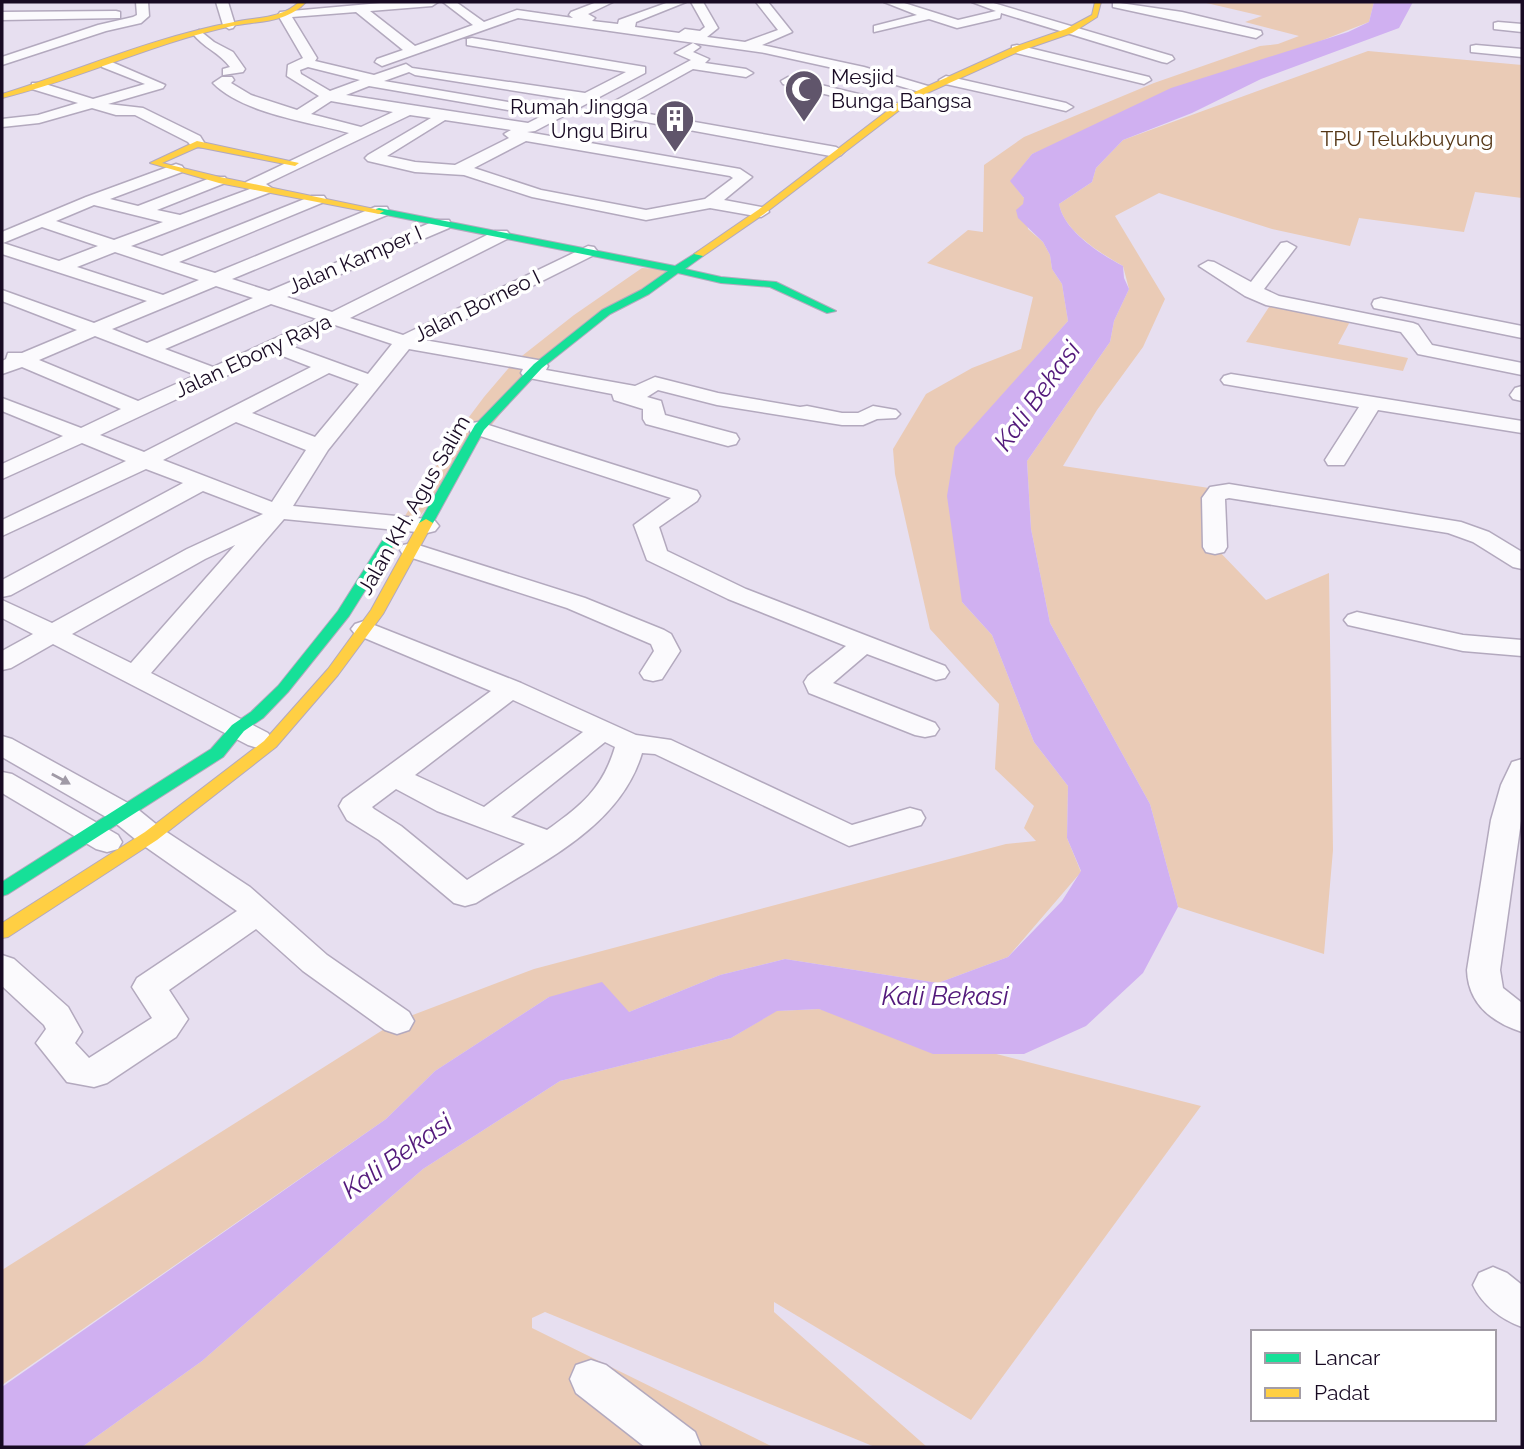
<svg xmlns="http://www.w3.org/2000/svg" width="1524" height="1449" font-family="Raleway,sans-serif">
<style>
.green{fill:#eacbb6}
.water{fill:#d0b0f1}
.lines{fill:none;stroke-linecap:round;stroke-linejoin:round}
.street-casing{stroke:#b3a9be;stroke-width:3}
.fast-casing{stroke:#b3a9be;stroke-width:2}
.slow-casing{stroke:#b3a9be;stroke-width:2}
.street{fill:#fbfafd;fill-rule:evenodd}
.fast{fill:#16e098;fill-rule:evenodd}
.slow{fill:#ffcf43;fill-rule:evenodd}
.oneway{fill:#a09aa6}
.labels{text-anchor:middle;stroke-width:7;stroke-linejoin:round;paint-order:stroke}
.far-poi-label{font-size:21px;fill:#180a23;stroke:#fff;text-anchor:start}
.far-park-label{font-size:21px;fill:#563818;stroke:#fff}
.far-street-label{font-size:21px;fill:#180a23;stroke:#fff}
.water-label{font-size:26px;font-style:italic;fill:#53197b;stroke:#fff}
</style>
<rect width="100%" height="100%" fill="#e7dff0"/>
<g class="green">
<polygon points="1202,2 1374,2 1369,22 1032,154 1011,181 1024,198 1028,229 1043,242 1050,255 1052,269 1062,284 1068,321 1015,381 962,602 992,635 1034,742 1068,786 1067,838 1081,872 1008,957 938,983 785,959 720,975 629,1012 549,997 435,1071 386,1119 2,1385 2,1270 397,1021 534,969 1006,844 1036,841 1024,828 1034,806 995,769 999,704 930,629 895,474 893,449 926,394 972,368 1021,349 1033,297 927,263 968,230 983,232 984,165 1024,137 1154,83 1260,46 1278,44 1299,36 1245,22 1262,16"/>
<path d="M1368 51 1522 65V198L1475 192 1464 232 1359 218 1350 246 1272 229 1159 193 1115 216 1165 299 1143 347 1097 410 1063 466 1229 491H1224L1215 547 1266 600 1329 573 1333 850 1324 954 1178 907 1150 804 1050 623 1031 529 1027 461 1110 342 1114 321 1129 289 1123 266C1100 253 1064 231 1059 204L1092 182 1096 168 1123 140Z"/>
<polygon points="642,268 674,270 538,366 344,613 457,433 484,397 513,363 574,315"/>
<polygon points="1273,301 1353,316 1338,344 1408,358 1403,371 1246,342"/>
<polygon points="819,1009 1201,1106 971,1420 774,1302 774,1312 927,1447 875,1447 545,1312 532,1318 532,1328 773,1447 82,1447 202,1361 423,1169 560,1081 731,1038 776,1011"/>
</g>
<path class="water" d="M1374 2H1413L1399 28 1261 79 1192 113 1123 140 1096 168 1092 182 1059 204C1064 231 1100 254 1123 266L1124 278 1129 289 1114 321 1110 342 1027 461 1031 529 1050 623 1150 804 1178 907 1143 973 1086 1026 1024 1054H933L819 1009 777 1011 731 1038 560 1081 423 1169 202 1361 82 1447H2V1387L386 1119 435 1071 549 997 602 982 629 1012 720 975 785 959 938 983 1008 957 1062 901 1081 871 1067 838 1068 786 1034 742 992 635 962 602 947 496 955 447 1068 321 1062 284 1052 269 1050 255 1043 242 1018 218 1016 210 1023 204 1024 198 1010 181 1032 154 1171 88 1348 32 1369 22Z"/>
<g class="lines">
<g class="street-casing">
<g id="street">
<polygon points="136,2 148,2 149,16 141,23 106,31 2,65 2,57 98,25 133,17 137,15"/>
<polygon points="216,2 228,2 235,25 233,28 229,29 223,25"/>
<path d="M392 2H438L432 6 370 11 415 46 473 25 443 2H456L484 22 517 10 573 18 569 15 571 12 597 2H613L588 14 595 18 592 21 618 24 619 20 669 2H686L636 22 635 27 679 33 685 29 700 31 705 27 691 2H703L718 28 707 37 745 42 778 30 756 2H768L792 32 762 45 864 67 928 86 930 89 923 93 856 73 765 53 518 18 382 66 375 62 377 59 403 50 356 12 292 17 317 58 315 61 374 75 406 64 412 68 585 93 626 72 467 45V39L472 38 645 67V73L535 131 527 132 740 169 752 177 724 200 767 208 769 212 761 217 710 208 646 220 532 197 464 175 415 172 368 161 365 158 368 155 431 118 410 115 266 184 273 189 271 192 131 246 162 256 312 196H324L326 199 324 202 179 262 215 273 375 207H387L389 211 387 215 232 279 269 291 437 220H449L451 224 449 228 287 297 332 312 495 231H507L510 235 507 239 350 318 403 335 588 246 594 247 597 251 594 255 424 340 538 360 545 362 548 366 546 370 635 386 655 377 718 393 800 407 807 406 842 413H858L873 406 896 410 900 414 896 418 877 419 863 425H842L717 405 658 390 647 397 661 401 665 415 736 434 739 439 736 444 728 446 646 424 643 419V409L614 400 612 394 524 377 521 373 523 369 409 349 328 450 293 506 427 519 435 521 439 526 435 531 427 533 284 519 151 673 268 733 272 739 268 745 258 748 248 745 53 644 11 668 2 670V651L33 634 2 618V600L52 623 187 549 263 514 203 491 11 595 2 597V580L183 483 146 469 2 536V520L126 461 82 443 2 479V464L63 436 2 411V398L81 428 121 409 22 367 2 374V361L6 359 8 353H22L77 330 2 301V290L94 323 147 301 2 254V232L86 197 176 164 182 166 184 169 182 172 110 199 138 206 213 177H225L227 180 225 183 157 210 180 215 250 189 244 185 246 182 349 133C309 122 242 113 213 83L222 77H232L234 80 231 83 251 95 297 110 319 96 287 76 288 65 303 58 278 15 280 12ZM308 67 360 80 330 91 301 74 300 70ZM409 72 415 75 573 100 528 123 346 95 369 86 508 110 515 106 508 102 384 81ZM331 101 393 112 361 127 311 114ZM445 120 511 130 504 134 509 138 455 165 415 162 387 156ZM526 141 730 176 733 178 705 199 646 210 541 190 474 168ZM94 205 163 222 114 240 56 221ZM42 227 98 246 59 261 3 243ZM115 252 199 280 163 295 77 267ZM216 286 253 298 147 343 112 329ZM271 304 317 319 213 367 165 349ZM335 325 392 344 368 374 291 346ZM95 336 196 375 138 401 39 360ZM275 353 311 367 144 452 100 435ZM329 373 359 384 315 437 252 413ZM236 422 306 450 272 502 163 460ZM235 545 131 663 72 634 205 559Z"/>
<polygon points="884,2 901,2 958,20 996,11 972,2 990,2 1172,56 1174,59 1167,63 1162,62 1001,13 1000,18 957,28 929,19 874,32 874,26 917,15"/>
<polygon points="1113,2 1182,12 1261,31 1262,34 1256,38 1113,7"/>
<polygon points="116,11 120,12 120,18 2,20 2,12"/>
<polygon points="1498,22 1522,24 1522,32 1494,29 1494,23"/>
<path d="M199 30 214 42 233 52 245 69 243 72 223 75V69L230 67C220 53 204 48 193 34Z"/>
<polygon points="693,43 700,47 693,52 709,59 705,63 746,69 753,73 746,77 693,69 621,109 836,147 844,152 841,155 836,157 602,114 600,111 602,108 691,60 675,53"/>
<polygon points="1017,45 1149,77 1151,80 1144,84 1012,52 1012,46"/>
<polygon points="1476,45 1522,49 1522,57 1471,52 1471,46"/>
<polygon points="107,60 165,85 163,88 108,104 143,108 200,136 205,144 202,147 192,147 188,142 135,115 116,115 92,108 39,123 2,127 2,119 38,115 78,103 32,89 32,83 42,83 93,99 145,84 102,67 102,61"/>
<polygon points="946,76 1066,103 1073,107 1066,111 941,83 939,80"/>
<polygon points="788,77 900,104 902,107 895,111 783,84 781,81"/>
<polygon points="1287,242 1296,247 1264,289 1279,296 1413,323 1418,325 1432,345 1522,363 1522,375 1418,354 1401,332 1266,305 1245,296 1199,266 1208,261 1214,262 1251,282 1281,243"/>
<polygon points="1381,298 1522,326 1522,338 1374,308 1372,304 1374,300"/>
<polygon points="1231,374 1522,421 1522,433 1378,410 1344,465 1328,465 1325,460 1359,407 1224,384 1221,380 1224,376"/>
<polygon points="1522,386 1522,401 1513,399 1510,395 1515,388"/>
<polygon points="479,422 697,491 700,496 697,501 659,527 667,551 746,589 945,666 949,672 945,678 936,680 867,654 833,683 935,723 939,729 935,735 925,737 915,735 809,693 804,682 808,676 846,646 728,599 647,560 634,525 671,498 471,433 468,428 471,423"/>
<polygon points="1229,484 1461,522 1489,532 1522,552 1522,569 1513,567 1473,542 1448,533 1229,498 1225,499 1227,547 1224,552 1215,554 1206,552 1203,547 1202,498 1210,487"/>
<polygon points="412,543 585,598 664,630 671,634 680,651 662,679 653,681 644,679 640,673 654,651 651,644 567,608 403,555 400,550 403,545"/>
<polygon points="1357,612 1463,635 1522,640 1522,656 1463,651 1348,625 1344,620 1348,615"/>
<path d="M364 621 521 683 636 735 671 740 852 825 910 808 921 811 925 818 921 825 849 846 655 754 642 753C620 828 538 864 476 903L465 906 454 903 379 840 347 820 339 806 343 799 491 691 355 634 351 629 355 624ZM513 700 583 732 484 807 415 775ZM605 742 615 747C603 788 581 806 547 830L511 817ZM396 789 437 811 525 844 467 880 401 826 374 809 372 807Z"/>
<polygon points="2,736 12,739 135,807 162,829 250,887 327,955 409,1012 414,1021 409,1030 397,1034 385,1030 303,971 256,929 169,990 188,1019 176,1037 107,1083 94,1087 67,1082 36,1043 46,1029 44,1025 2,986 2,955 14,959 68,1007 82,1032 75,1043 89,1058 152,1018 132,987 137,978 237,911 140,843 113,821 2,757"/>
<path d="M1522 759V814L1500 970 1503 988 1522 1003V1032C1491 1022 1468 1003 1467 970L1491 820 1501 785 1512 762Z"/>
<polygon points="2,772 12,774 118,835 122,842 118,849 107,852 96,849 2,793"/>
<path d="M1493 1267 1507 1273 1522 1285V1327C1502 1320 1482 1305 1473 1285L1479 1273Z"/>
<polygon points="591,1360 606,1365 695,1432 701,1447 645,1447 576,1393 570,1379 576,1365"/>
</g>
</g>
<g class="fast-casing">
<g id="fast">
<polygon points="379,208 675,266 699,251 703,252 703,256 685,269 721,277 776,282 836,311 827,313 770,287 721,283 678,273 649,294 610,314 542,368 484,430 433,523 426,527 419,523 475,425 534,364 602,310 641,290 668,271 376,213 376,209"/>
<polygon points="391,534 398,538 349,616 288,692 263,718 244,731 223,757 8,894 2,896 2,882 211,749 232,725 251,712 278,686 338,611 384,538"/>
</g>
</g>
<g class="slow-casing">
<g id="slow">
<path d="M299 2H306C287 23 258 21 232 26 153 43 80 79 2 98V94C79 70 154 37 234 22 257 17 281 19 299 2Z"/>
<polygon points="1095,2 1101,2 1097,17 1072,33 1020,51 914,99 764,214 703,256 694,254 758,210 908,95 1014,47 1066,29 1092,15"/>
<polygon points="197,141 299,163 295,166 198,147 162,163 220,177 384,211 379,214 219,183 150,163"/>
<polygon points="426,519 433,523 383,614 338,675 276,747 157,840 8,937 2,938 2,923 145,832 264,741 328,669 371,610 419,523"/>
</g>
</g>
<use href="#street" class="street"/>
<use href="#fast" class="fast"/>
<use href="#slow" class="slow"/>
</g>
<defs><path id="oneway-solid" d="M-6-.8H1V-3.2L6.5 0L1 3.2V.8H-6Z" transform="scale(1.75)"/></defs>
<use class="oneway" href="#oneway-solid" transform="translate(61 779) rotate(29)"/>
<defs>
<g id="mosque-pin" transform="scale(2.0125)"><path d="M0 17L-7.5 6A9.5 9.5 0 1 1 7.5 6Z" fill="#60556b" stroke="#fff"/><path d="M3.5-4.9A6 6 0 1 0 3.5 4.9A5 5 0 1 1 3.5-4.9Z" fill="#fff"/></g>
<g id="building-pin" transform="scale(2.0125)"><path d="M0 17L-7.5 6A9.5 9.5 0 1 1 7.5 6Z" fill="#60556b" stroke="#fff"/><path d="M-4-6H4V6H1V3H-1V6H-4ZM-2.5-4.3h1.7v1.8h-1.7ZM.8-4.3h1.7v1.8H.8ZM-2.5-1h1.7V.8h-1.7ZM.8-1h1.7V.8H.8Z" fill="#fff"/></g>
</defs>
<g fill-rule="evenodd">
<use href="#mosque-pin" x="804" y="89"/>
<use href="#building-pin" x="675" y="119"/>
</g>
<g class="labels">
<g class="far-poi-label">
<text x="831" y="84">Mesjid<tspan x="831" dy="24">Bunga Bangsa</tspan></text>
<text x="648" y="114" text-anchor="end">Rumah Jingga<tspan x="648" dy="24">Ungu Biru</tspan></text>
</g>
<g class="far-park-label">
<text x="1407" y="146">TPU Telukbuyung</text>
</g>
<g class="far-street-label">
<text transform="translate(355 260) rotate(-23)" y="7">Jalan Kamper I</text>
<text transform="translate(477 306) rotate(-26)" y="7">Jalan Borneo I</text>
<text transform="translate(253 356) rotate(-25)" y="7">Jalan Ebony Raya</text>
<text transform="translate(414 505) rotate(-60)" y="7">Jalan KH. Agus Salim</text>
</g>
<g class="water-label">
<text transform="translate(1037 396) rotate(-54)" y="9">Kali Bekasi</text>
<text x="945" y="1005">Kali Bekasi</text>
<text transform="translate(397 1156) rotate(-35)" y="9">Kali Bekasi</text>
</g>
</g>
<rect width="1524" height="1449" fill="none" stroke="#180a23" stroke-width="7"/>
<rect x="1251" y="1330" width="245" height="91" fill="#ffffff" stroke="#a39da7" stroke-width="2"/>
<rect x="1265" y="1353" width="35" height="10" fill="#16e098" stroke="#a39da7" stroke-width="2"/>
<text x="1314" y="1365" font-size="21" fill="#180a23">Lancar</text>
<rect x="1265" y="1388" width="35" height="10" fill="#ffcf43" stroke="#a39da7" stroke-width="2"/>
<text x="1314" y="1400" font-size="21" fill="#180a23">Padat</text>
</svg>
